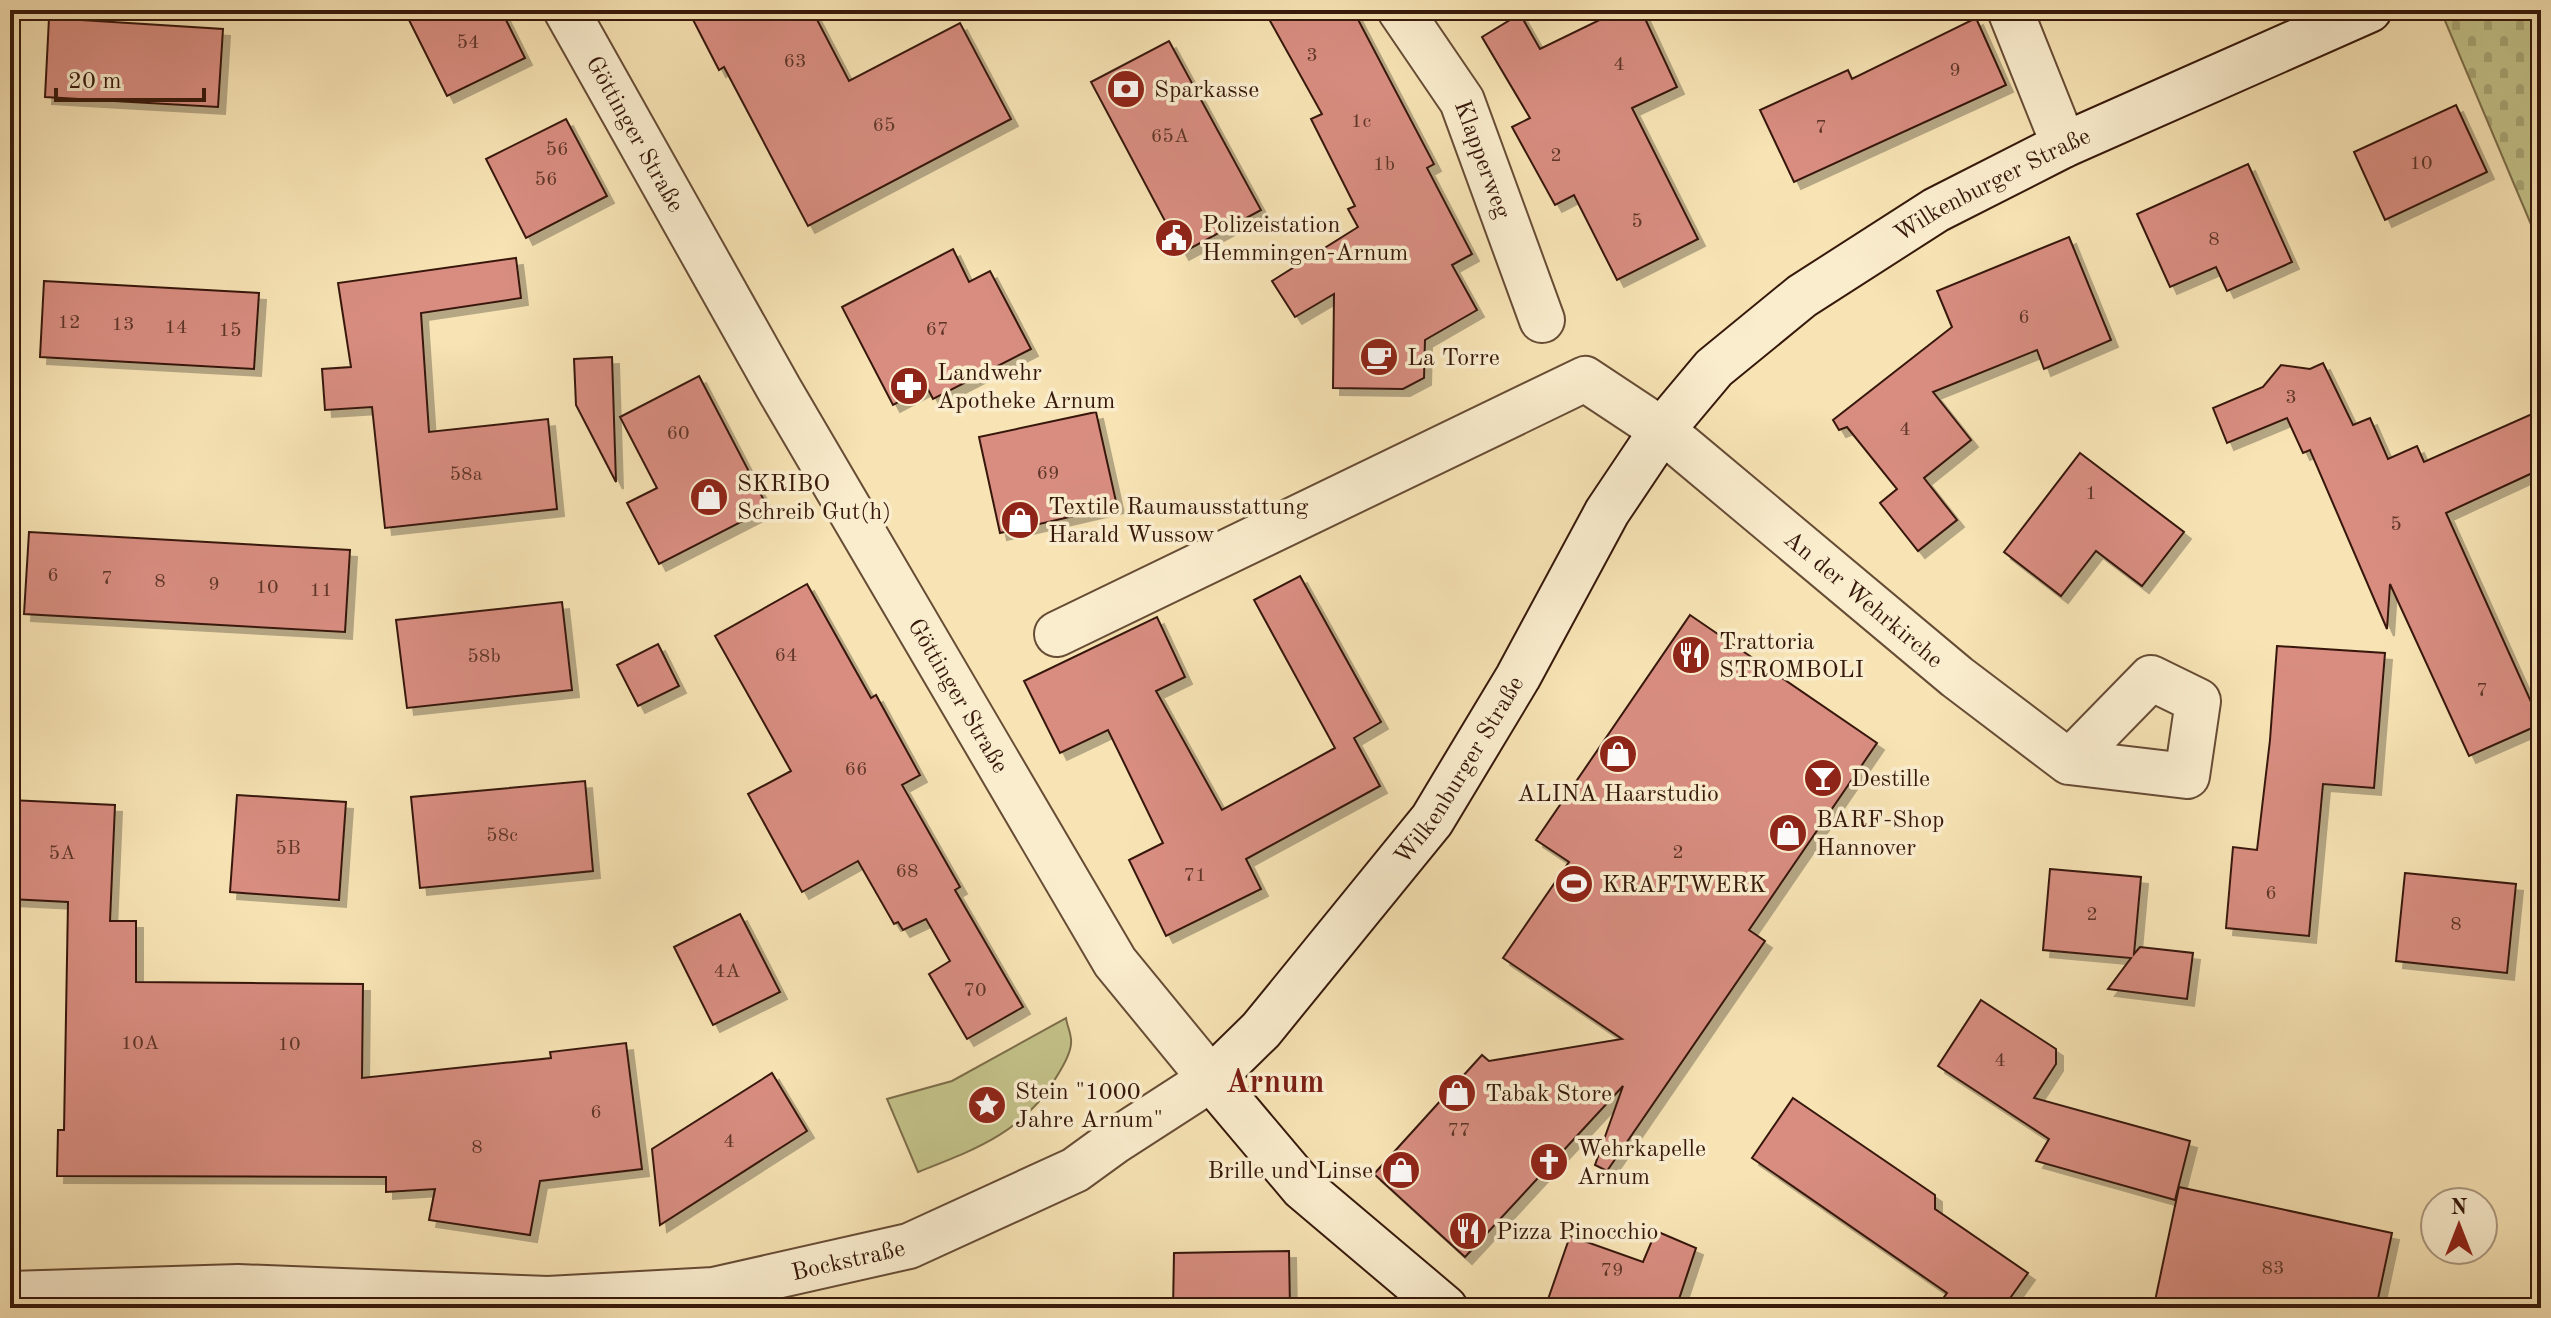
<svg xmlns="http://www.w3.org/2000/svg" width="2551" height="1318" font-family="'Old Standard TT',serif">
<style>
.grass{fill:#c3c289;stroke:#7d6e4a;stroke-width:2}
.cemetery{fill:url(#cemetery-stones);stroke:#7d6e4a;stroke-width:2}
.building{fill:#d88d80;stroke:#37190b;stroke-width:2;filter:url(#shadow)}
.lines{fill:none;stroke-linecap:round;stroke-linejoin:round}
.minor-casing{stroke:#674c35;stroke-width:48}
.tertiary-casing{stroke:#674c35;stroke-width:48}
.secondary-casing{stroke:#37190b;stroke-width:48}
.minor{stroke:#faedce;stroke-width:44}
.tertiary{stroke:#faedce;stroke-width:44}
.secondary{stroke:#faedce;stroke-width:44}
.labels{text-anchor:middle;stroke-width:7;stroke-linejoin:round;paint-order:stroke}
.number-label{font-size:20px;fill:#5f3628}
.poi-label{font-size:24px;fill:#37190b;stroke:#faedce;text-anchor:start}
.street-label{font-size:24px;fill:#37190b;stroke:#faedce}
.district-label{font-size:32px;font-weight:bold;fill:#7a1f14;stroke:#faedce}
</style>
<defs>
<pattern id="cemetery-stones" width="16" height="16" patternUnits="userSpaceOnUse" patternTransform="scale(2)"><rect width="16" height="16" fill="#c3c289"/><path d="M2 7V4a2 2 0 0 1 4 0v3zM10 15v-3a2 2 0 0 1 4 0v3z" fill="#a8a675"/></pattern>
<filter id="shadow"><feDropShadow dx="7" dy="7" stdDeviation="0" flood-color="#0004"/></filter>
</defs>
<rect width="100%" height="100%" fill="#f7e3b4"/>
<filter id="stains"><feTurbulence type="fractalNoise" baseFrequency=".0025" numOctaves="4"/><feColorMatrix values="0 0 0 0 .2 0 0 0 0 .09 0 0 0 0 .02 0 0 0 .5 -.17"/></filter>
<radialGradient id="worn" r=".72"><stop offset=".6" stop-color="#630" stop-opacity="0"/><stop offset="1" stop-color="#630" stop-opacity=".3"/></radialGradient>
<path class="grass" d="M1066 1018C1067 1026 1072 1035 1071 1043 1071 1053 1062 1068 1057 1076 1025 1132 974 1150 918 1172L887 1099 952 1081Z"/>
<polygon class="cemetery" points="2457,10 2541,10 2541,248 2443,16"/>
<g class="building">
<polygon points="404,10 501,10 525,58 447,96"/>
<polygon points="688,10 812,10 849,81 960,23 1011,119 808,226 724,67 719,70"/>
<polygon points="1264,10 1353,10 1434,164 1427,168 1472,254 1452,265 1477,310 1425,340 1424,378 1403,389 1333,388 1334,294 1295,317 1272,281 1358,227 1348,209 1355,206 1311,119 1322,114"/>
<polygon points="1620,10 1641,10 1677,87 1632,108 1698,239 1617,280 1574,195 1555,205 1512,127 1530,118 1482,37 1520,14 1540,49"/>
<polygon points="49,18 223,29 218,107 45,97"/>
<polygon points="1976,18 2006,85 1794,182 1760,110 1848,70 1852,79"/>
<polygon points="1169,41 1261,210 1182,253 1091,82"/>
<polygon points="2456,105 2487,172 2385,220 2354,152"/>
<polygon points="566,119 607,196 526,238 486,159"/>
<polygon points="2248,164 2292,262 2227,291 2216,267 2170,287 2137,214"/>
<polygon points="2069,237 2111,340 2044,369 2037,350 1933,392 1971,440 1924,478 1957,520 1918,551 1880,503 1897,489 1847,427 1839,430 1833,420 1952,327 1937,291"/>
<polygon points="953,249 969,282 990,271 1031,349 933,399 927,387 893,405 842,307"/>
<polygon points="516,258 521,298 421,313 429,432 548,419 557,509 385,528 372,407 325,410 322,369 351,367 338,283"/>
<polygon points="44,281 259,293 254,369 40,357"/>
<polygon points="612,357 616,482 576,405 574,359"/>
<polygon points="2323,363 2353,425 2370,418 2388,459 2417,446 2424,462 2541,410 2541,469 2446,513 2541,724 2469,756 2390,584 2387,629 2310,450 2303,453 2287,418 2227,443 2213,408 2263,387 2281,365 2310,369"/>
<polygon points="699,376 768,508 659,564 627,503 657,488 620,417"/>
<polygon points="1096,412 1117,506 1000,533 979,437"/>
<polygon points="2080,453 2184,532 2142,586 2096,551 2061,596 2004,552"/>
<polygon points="29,532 350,550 345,632 24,614"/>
<polygon points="1300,576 1381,722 1354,738 1380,786 1246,859 1261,889 1166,936 1129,860 1163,843 1108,730 1060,753 1024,681 1157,617 1185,677 1156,691 1222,810 1335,748 1254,600"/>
<polygon points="807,584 871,698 876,695 920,775 902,785 960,887 955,890 1023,1007 967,1039 929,974 950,961 926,919 903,930 898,922 894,924 858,861 802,892 748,794 791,771 715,636"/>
<polygon points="562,602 572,690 407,708 396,620"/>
<polygon points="1690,615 1877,743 1749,930 1765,941 1607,1171 1595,1165 1623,1086 1465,1257 1374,1174 1482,1055 1489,1061 1622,1039 1503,958 1569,862 1536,840"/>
<polygon points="658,644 679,686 638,706 617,665"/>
<polygon points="2277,646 2385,653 2374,788 2323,784 2309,936 2226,928 2233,847 2257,850 2270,740"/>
<polygon points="585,781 593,871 420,888 411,797"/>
<polygon points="237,795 346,802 339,900 230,892"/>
<polygon points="10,800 115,805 110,921 136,921 136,982 363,984 362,1078 551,1058 550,1052 626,1043 642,1169 540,1181 530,1235 429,1220 435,1189 386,1192 386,1177 57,1176 58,1130 64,1130 68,902 10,899"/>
<polygon points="2050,869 2141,877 2134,954 2140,947 2193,953 2187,999 2108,989 2131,958 2043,950"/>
<polygon points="2405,873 2516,884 2507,973 2396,961"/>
<polygon points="740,914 780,992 713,1025 674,947"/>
<polygon points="1981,1000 2056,1049 2056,1064 2034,1098 2190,1141 2175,1200 2036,1161 2049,1139 1938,1066"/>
<polygon points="772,1073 807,1131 660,1225 652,1149"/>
<polygon points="1793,1098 1935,1195 1935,1209 2028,1273 2003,1308 1936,1308 1947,1293 1752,1158"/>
<polygon points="2179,1187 2392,1233 2376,1308 2189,1308 2155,1301"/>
<polygon points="1656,1231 1696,1248 1676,1308 1545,1308 1570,1236 1643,1262"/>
<polygon points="1289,1251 1290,1308 1173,1308 1174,1253"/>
</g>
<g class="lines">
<g class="minor-casing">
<g id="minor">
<path id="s1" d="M1400 10 1462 101 1542 320"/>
<polyline points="2010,10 2064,145"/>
<path id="s2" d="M1057 634 1585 379 1662 430 1957 677 2069 762 2187 776 2198 701 2151 678 2069 762"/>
<path id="s3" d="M10 1294 238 1287 548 1299 714 1290 909 1246 1075 1170 1115 1141 1211 1079"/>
</g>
</g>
<g class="tertiary-casing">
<g id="tertiary">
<path id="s4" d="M566 10 779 389 1115 962 1211 1079"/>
</g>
</g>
<g class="secondary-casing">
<g id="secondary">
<path id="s5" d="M1445 1308 1303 1188 1211 1079 1261 1030 1432 820 1518 677 1607 512 1662 430 1714 368 1802 296 1936 210 2064 145 2369 10"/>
</g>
</g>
<use href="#minor" class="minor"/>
<use href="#tertiary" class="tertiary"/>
<use href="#secondary" class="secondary"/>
</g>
<defs>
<g id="bank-disc" transform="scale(2)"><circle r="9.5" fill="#8f2418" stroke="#faedce"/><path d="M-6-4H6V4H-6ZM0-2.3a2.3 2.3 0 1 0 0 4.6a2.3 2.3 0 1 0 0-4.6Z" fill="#fff"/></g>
<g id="civic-disc" transform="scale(2)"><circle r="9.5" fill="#8f2418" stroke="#faedce"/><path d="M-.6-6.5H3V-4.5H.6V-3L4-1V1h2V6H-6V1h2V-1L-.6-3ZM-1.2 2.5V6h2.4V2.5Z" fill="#fff"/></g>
<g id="cafe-disc" transform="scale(2)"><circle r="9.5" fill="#8f2418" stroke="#faedce"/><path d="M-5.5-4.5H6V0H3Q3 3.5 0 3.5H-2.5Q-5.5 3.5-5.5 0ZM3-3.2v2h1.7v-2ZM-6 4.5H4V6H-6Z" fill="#fff"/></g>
<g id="pharmacy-disc" transform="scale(2)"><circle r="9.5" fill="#8f2418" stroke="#faedce"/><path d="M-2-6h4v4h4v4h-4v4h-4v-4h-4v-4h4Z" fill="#fff"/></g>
<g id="shop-disc" transform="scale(2)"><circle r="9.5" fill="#8f2418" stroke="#faedce"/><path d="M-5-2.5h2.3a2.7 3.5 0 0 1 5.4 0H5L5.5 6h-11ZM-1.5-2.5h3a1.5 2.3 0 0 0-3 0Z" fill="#fff"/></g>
<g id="restaurant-disc" transform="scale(2)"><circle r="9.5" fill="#8f2418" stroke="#faedce"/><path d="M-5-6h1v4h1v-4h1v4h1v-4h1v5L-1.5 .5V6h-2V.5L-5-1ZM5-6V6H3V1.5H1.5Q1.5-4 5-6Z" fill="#fff"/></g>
<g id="bar-disc" transform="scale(2)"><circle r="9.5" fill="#8f2418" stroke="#faedce"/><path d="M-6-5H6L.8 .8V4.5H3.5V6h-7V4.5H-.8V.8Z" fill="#fff"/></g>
<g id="stadium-disc" transform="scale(2)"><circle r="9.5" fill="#8f2418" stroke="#faedce"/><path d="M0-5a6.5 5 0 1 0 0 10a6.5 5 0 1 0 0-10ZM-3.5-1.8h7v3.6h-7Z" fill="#fff"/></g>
<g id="sight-disc" transform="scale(2)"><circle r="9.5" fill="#8f2418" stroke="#faedce"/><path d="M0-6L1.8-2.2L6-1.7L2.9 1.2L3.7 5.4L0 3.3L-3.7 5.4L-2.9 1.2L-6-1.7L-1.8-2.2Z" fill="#fff"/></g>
<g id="church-disc" transform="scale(2)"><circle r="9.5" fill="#8f2418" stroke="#faedce"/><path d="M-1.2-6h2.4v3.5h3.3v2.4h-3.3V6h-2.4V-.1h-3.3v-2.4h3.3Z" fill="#fff"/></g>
</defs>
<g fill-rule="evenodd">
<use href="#bank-disc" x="1126" y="89"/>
<use href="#civic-disc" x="1174" y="238"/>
<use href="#cafe-disc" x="1379" y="357"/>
<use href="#pharmacy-disc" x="909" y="386"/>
<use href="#shop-disc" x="709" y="497"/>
<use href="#shop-disc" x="1020" y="520"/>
<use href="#restaurant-disc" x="1691" y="655"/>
<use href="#shop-disc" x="1618" y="754"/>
<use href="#bar-disc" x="1823" y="778"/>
<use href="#shop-disc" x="1788" y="833"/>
<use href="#stadium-disc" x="1574" y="884"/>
<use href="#shop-disc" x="1457" y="1093"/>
<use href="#sight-disc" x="987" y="1105"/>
<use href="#church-disc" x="1549" y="1162"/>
<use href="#shop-disc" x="1401" y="1170"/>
<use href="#restaurant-disc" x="1468" y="1231"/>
</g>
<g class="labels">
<g class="number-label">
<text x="468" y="48">54</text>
<text x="1312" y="61">3</text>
<text x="795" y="67">63</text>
<text x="1619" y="70">4</text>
<text x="1955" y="76">9</text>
<text x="1361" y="127">1c</text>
<text x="884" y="131">65</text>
<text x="1821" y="133">7</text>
<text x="1170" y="142">65A</text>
<text x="557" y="155">56</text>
<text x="1556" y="161">2</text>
<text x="2421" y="169">10</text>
<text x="1384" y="170">1b</text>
<text x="546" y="185">56</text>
<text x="1637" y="227">5</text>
<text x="2214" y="245">8</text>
<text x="2024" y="323">6</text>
<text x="69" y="328">12</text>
<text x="123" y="330">13</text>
<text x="176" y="333">14</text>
<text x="937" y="335">67</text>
<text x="230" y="336">15</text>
<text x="2291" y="403">3</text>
<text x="1905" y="435">4</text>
<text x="678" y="439">60</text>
<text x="1048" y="479">69</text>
<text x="466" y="480">58a</text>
<text x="2091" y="499">1</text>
<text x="2396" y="530">5</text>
<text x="53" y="581">6</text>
<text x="107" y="584">7</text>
<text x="160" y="587">8</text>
<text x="214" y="590">9</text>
<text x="267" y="593">10</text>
<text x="321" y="596">11</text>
<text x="786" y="661">64</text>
<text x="484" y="662">58b</text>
<text x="2482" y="696">7</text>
<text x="856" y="775">66</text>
<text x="502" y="841">58c</text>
<text x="288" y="854">5B</text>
<text x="1678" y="858">2</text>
<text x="62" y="859">5A</text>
<text x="907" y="877">68</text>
<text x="1195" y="881">71</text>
<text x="2271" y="899">6</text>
<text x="2092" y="920">2</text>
<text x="2456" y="930">8</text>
<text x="727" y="977">4A</text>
<text x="975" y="996">70</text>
<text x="140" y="1049">10A</text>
<text x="289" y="1050">10</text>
<text x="2000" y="1066">4</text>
<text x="596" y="1118">6</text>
<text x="1459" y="1136">77</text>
<text x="729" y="1147">4</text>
<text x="477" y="1153">8</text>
<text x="2273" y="1274">83</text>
<text x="1612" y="1276">79</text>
</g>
<g class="poi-label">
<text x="1154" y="97">Sparkasse</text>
<text x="1202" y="232">Polizeistation<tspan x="1202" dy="28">Hemmingen-Arnum</tspan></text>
<text x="1407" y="365">La Torre</text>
<text x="937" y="380">Landwehr<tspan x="937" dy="28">Apotheke Arnum</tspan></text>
<text x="737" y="491">SKRIBO<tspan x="737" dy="28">Schreib Gut(h)</tspan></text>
<text x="1048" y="514">Textile Raumausstattung<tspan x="1048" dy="28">Harald Wussow</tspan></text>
<text x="1719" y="649">Trattoria<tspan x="1719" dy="28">STROMBOLI</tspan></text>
<text x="1851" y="786">Destille</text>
<text x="1618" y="801" text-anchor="middle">ALINA Haarstudio</text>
<text x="1816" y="827">BARF-Shop<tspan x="1816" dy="28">Hannover</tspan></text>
<text x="1602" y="892">KRAFTWERK</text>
<text x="1015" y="1099">Stein "1000<tspan x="1015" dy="28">Jahre Arnum"</tspan></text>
<text x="1485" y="1101">Tabak Store</text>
<text x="1577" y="1156">Wehrkapelle<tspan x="1577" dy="28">Arnum</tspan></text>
<text x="1373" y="1178" text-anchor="end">Brille und Linse</text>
<text x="1496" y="1239">Pizza Pinocchio</text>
</g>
<g class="street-label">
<text dy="8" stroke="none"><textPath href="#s4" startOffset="142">Göttinger Straße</textPath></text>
<text dy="8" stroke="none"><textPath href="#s1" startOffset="172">Klapperweg</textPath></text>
<text dy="8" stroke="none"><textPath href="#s5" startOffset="1538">Wilkenburger Straße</textPath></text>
<text dy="8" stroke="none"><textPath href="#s2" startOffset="942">An der Wehrkirche</textPath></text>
<text dy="8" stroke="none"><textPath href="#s4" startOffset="790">Göttinger Straße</textPath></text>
<text dy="8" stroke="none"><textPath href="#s5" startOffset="726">Wilkenburger Straße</textPath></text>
<text dy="8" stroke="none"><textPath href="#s3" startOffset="842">Bockstraße</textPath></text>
</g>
<g class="district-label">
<text x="1275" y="1092">Arnum</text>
</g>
</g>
<rect width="2551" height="1318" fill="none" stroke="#f7e3b4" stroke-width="40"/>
<rect x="12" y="12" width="2527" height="1294" fill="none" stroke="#37190b" stroke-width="4"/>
<rect x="20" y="20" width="2511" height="1278" fill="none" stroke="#37190b" stroke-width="2"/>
<g transform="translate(2459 1226)"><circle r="38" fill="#faedce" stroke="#ac9880" stroke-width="2"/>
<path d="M0-6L14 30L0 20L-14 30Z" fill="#8f2418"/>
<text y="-12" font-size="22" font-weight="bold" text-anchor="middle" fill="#37190b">N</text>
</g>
<path d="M56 88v12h148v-12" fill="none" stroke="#37190b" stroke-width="4"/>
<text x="68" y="88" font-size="24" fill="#37190b" stroke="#faedce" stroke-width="6" paint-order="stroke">20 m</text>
<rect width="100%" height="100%" filter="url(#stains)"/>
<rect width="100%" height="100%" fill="url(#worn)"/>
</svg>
